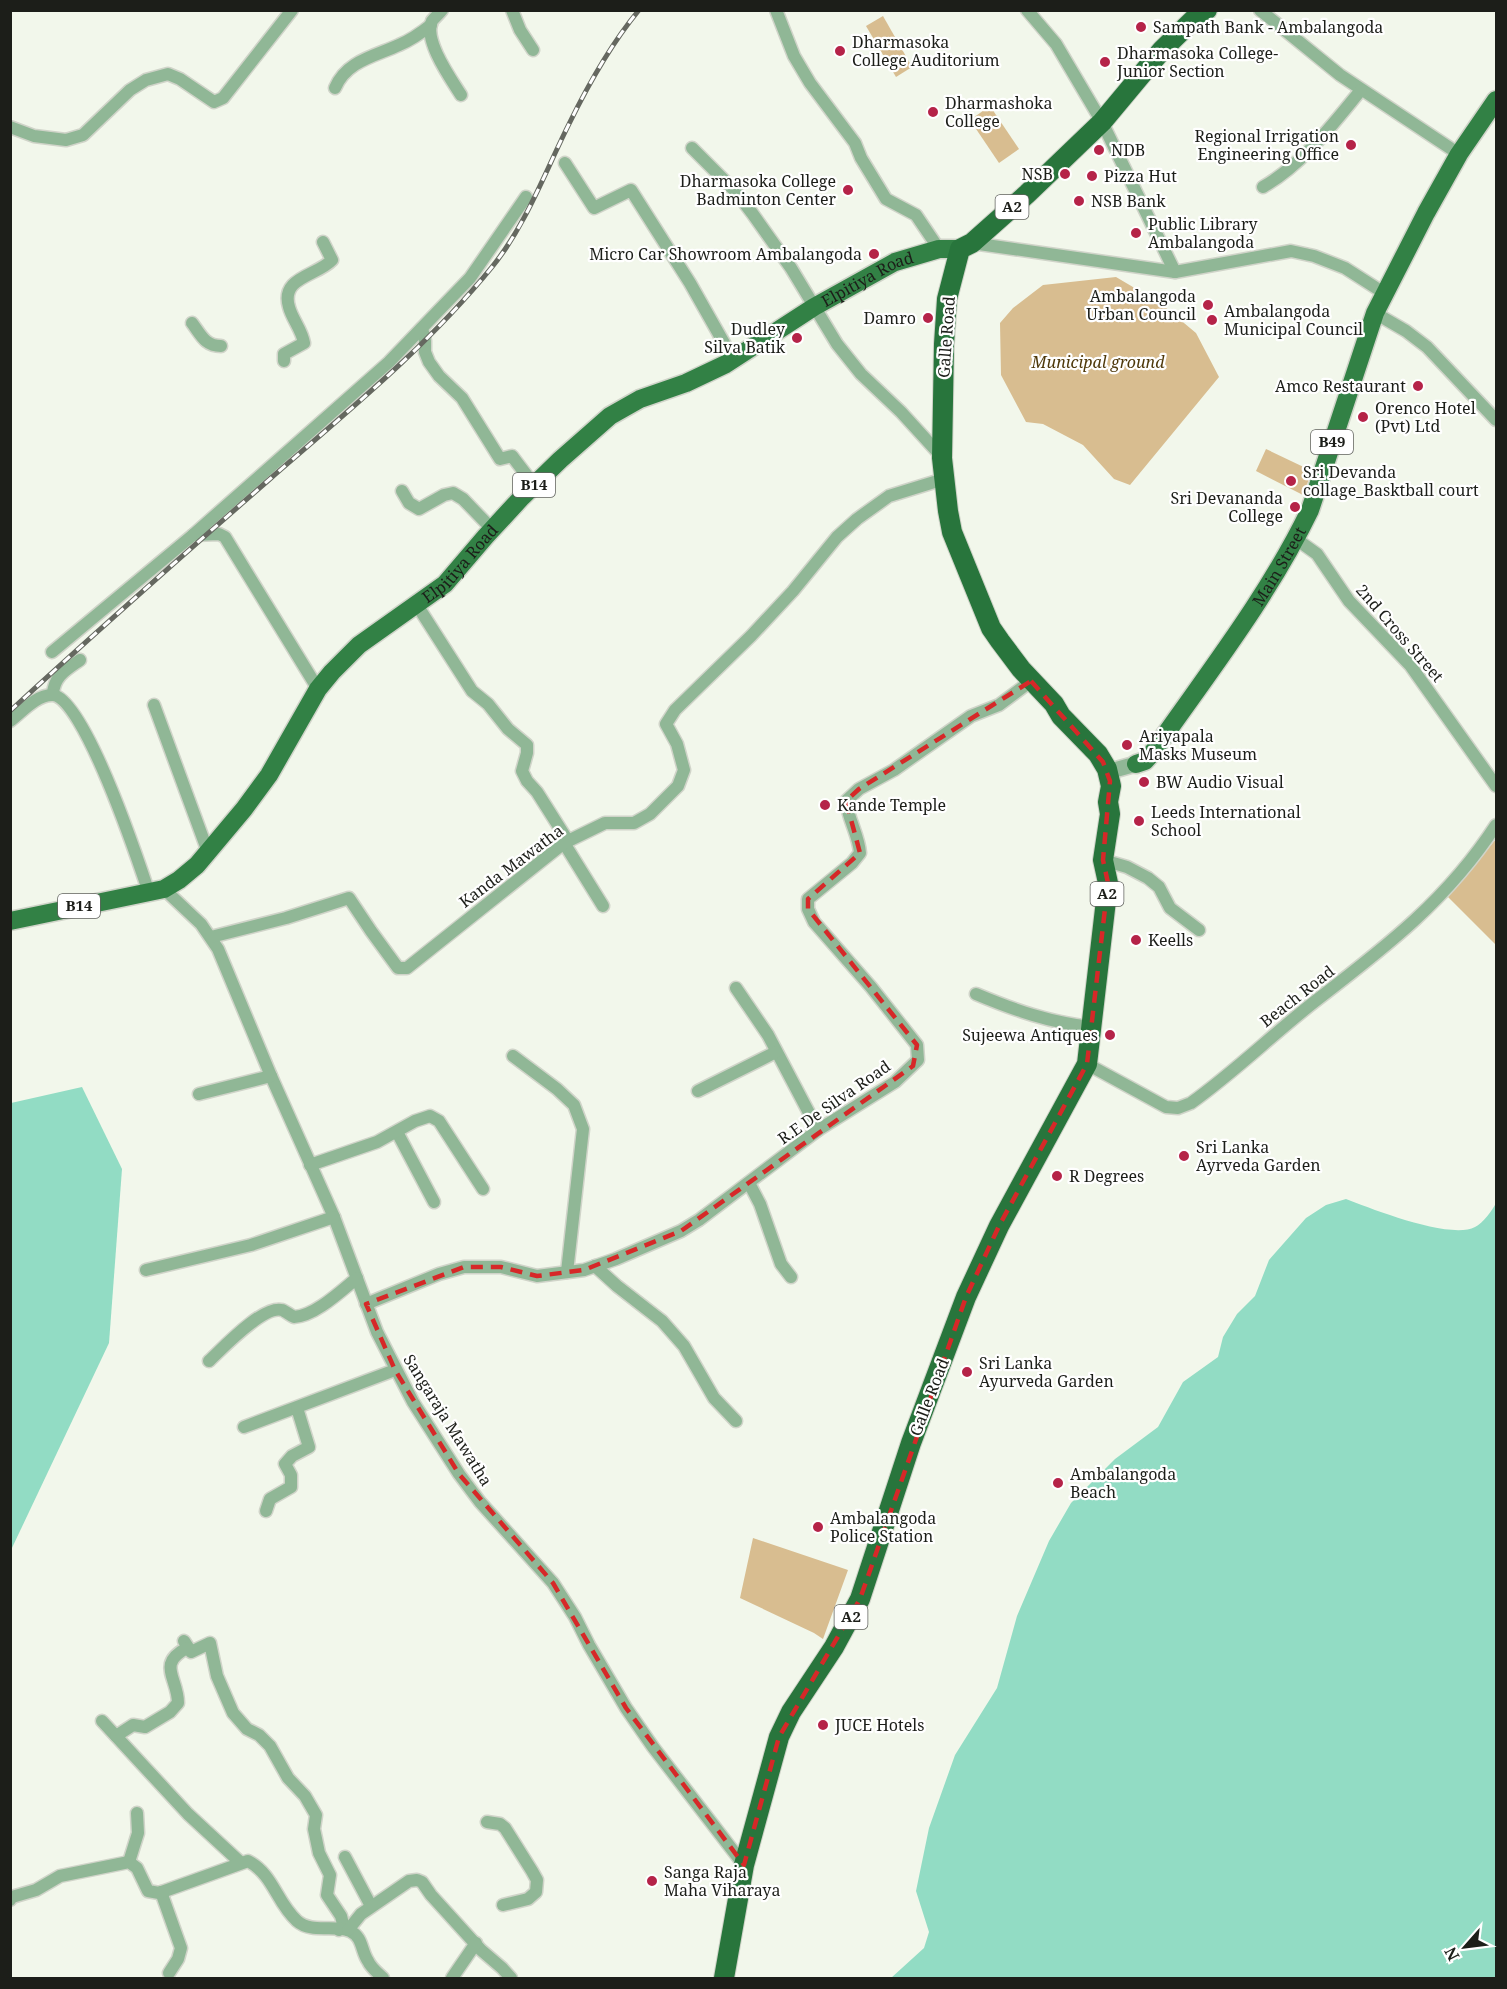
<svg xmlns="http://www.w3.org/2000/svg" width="1507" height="1989" font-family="'Noto Serif',serif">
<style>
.green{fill:#d8bd90}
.water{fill:#92dcc4}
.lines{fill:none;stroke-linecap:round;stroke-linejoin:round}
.minor-casing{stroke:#d0d4c9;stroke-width:15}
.tertiary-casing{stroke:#d0d4c9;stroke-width:18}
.primary-casing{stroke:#d0d4c9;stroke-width:21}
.trunk-casing{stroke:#d0d4c9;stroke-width:22}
.minor{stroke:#90b796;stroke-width:12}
.tertiary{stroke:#90b796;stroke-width:15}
.primary{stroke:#328145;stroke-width:18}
.trunk{stroke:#28753c;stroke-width:20}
.rail-casing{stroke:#656860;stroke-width:5}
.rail{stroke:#fff;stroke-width:3;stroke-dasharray:9;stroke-linecap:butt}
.marked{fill:none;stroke:#d62828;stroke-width:4.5;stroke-dasharray:12 8;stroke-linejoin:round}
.poi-dot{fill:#b52348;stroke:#fff;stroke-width:2}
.labels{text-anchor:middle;stroke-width:4.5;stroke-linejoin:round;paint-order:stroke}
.shield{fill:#fff;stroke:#60625e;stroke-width:1.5}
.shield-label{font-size:15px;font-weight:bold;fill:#1c1e19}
.poi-label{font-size:16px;fill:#1c1e19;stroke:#fff;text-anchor:start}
.street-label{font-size:16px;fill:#1c1e19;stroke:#fff}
.park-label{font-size:16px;font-style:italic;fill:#4e380a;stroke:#fff}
</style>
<rect width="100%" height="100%" fill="#f2f7eb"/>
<g class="green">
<polygon points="883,16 912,67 896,77 866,26"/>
<polygon points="990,106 1019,149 999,163 970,120"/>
<polygon points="1116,277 1160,303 1196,333 1219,377 1130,485 1114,479 1083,445 1043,424 1026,422 1001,375 1000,323 1013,308 1043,285"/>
<polygon points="1266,449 1312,471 1303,495 1256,471"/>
<polygon points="1496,839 1496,945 1448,897"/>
<polygon points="753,1538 848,1570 823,1639 814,1633 740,1598"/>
</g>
<g class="water">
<polygon points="82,1087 122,1169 109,1343 11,1550 11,1103"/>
<path d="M1346 1199C1372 1209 1450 1240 1475 1227 1483 1223 1492 1211 1496 1203V1978H891L924 1948 929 1932 916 1891 929 1828 955 1755 997 1688 1017 1616 1049 1541 1071 1503 1115 1459 1158 1427 1183 1382 1218 1357 1223 1337 1237 1314 1255 1296 1269 1260 1306 1218 1326 1205Z"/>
</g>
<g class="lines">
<g class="minor-casing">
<g id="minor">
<path d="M442 10C439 14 434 18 432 21 423 40 451 79 461 95"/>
<polyline points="512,10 520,30 533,50"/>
<polyline points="776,10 794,56 810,83 855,143 861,158 886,199 916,215 939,249"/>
<polyline points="1027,10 1056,44 1102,122 1175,272"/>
<polyline points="1260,10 1340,75 1459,154"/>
<path d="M335 88C346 61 375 56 399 45 411 40 421 33 431 25"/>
<polyline points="10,127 34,136 66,140 83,135 130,90 146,80 168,74 180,79 214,102 223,98 292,10"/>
<polyline points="692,148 736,192 752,213 791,268 837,344 861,374 901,412 942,457"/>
<polyline points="565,163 594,208 631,190 690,283 733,359"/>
<path d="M1263 187C1303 164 1332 125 1361 90"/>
<polyline points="972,243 1175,272 1291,251 1314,256 1345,268 1384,293"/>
<polyline points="1375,313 1406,331 1427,347 1496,420"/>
<path d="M192 323C201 335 205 346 221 346"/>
<polyline points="422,328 425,341 425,352 429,362 439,376 462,398 500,459 512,456 534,485"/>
<path d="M284 361V354L304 343C302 330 292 319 289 307 280 277 317 276 332 260L323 242"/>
<polyline points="402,491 409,503 419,509 444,495 453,493 463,499 492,529"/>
<polyline points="193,535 219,534 225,537 318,689"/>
<polyline points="1296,539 1317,554 1349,601 1410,665 1496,786"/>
<polyline points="417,605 472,691 488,704 508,729 527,745 527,753 522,771 527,781 537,792 568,841"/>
<polyline points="52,652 193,535 389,362 470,278 526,197"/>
<path d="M53 694C54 676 66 670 80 660"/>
<polyline points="154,705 208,852"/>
<path d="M10 721C22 712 36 695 52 695 83 694 139 863 149 893"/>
<polyline points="564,843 603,906"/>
<polyline points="1103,860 1127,867 1148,878 1159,887 1170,908 1199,930"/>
<polyline points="164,889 201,924 218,949 271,1076 334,1217 377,1332 413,1402 459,1474 480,1502 553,1583 575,1617 589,1645 626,1708 653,1747 744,1865"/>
<polyline points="211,937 286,918 349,898 371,931 398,968 407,968 564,843 605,823 634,823 650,814 678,786 684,770 677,744 666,724 675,710 751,636 793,591 837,537 857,519 889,496 944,479"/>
<polyline points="736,988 768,1035 818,1130"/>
<path d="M976 994C1014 1010 1051 1023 1092 1027"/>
<polyline points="513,1056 557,1089 574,1105 583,1129 567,1272"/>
<path d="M1087 1064 1166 1107 1178 1108 1191 1103C1236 1071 1275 1032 1318 999 1387 946 1448 899 1496 825"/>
<polyline points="698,1091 776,1052"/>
<polyline points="199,1094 271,1076"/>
<polyline points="397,1132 434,1202"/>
<polyline points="310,1165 377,1142 415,1121 430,1116 439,1121 483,1189"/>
<polyline points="749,1183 760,1204 781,1264 791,1277"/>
<polyline points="595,1266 617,1286 662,1321 684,1346 714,1398 736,1421"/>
<polyline points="146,1270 251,1245 334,1217"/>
<path d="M366 1304 439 1274 464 1267H501L537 1276 584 1270 616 1259 681 1231 699 1220 818 1130 895 1082 918 1060 917 1045 871 987 814 922 808 909V899L852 863 860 853C859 836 848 819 846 801L859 789 894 770 971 716 999 705 1031 681"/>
<path d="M209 1361C223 1348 263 1305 282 1310 285 1311 290 1315 294 1317 315 1316 341 1291 357 1278"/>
<polyline points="244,1427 395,1370"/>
<polyline points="266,1511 270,1499 291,1487 291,1475 285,1464 292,1456 309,1447 297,1408"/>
<polyline points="184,1641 191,1652 210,1643 217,1676 233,1713 247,1729 259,1735 270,1746 288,1778 305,1796 316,1815 314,1829 319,1853 330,1875 327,1895 341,1916 343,1924 339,1930"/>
<polyline points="102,1721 188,1814 241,1863"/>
<path d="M116 1736 133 1725 145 1727 170 1712 178 1703C178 1678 156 1664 187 1648"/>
<polyline points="487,1822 500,1824 505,1828 532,1871 537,1880 536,1892 528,1899 503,1905"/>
<polyline points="345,1857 371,1906"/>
<polyline points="129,1862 138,1833 137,1813"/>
<polyline points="161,1892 181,1948 178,1959 169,1973"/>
<path d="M10 1900 12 1897 36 1890 60 1876 129 1862 137 1868 148 1891 159 1893 248 1861C274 1875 276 1902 297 1921 312 1934 333 1924 350 1931 363 1937 361 1951 368 1961 371 1968 378 1973 383 1978"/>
<polyline points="348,1930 361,1914 409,1881 417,1880 422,1882 431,1895 481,1950 502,1968 511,1978"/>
<polyline points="452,1978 476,1943"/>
</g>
</g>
<g class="tertiary-casing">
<polyline id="tertiary" points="1118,769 1136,764"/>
</g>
<g class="primary-casing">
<g id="primary">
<path id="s1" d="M1136 764 1145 761 1153 752C1208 673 1268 597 1310 510L1375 313 1426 213 1459 154 1496 100"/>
<path id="s2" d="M10 921 164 889 179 880 197 865 244 809 269 775 318 689 332 672 359 645 445 584 486 536 522 497 560 460 610 416 640 399 686 383 726 364 814 307 895 262 939 249H960"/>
</g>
</g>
<g class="trunk-casing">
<polyline id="trunk" points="724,1978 744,1865 779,1737 791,1712 834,1647 860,1599 911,1443 966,1297 999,1226 1087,1064 1108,883 1103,860 1110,814 1108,802 1111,786 1107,769 1098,754 1061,716 1054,704 1021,669 1000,641 991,628 952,532 948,511 942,458 944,344 947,299 960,249 972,243 1027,194 1102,122 1162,50 1194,19 1207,10"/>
</g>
<use href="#minor" class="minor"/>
<use href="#tertiary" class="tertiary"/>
<use href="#primary" class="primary"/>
<use href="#trunk" class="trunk"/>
<g class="rail-casing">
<path id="rail" d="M10 711C96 632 183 555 271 478 348 411 427 347 492 267 526 225 545 172 569 124 588 85 611 44 639 10"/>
</g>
<use href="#rail" class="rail"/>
</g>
<path class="marked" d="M1031 681 1103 762 1110 781 1103 860 1108 883 1087 1064 999 1226 966 1297 860 1599 779 1737 744 1865 626 1708 553 1583 459 1474 395 1370 366 1304 464 1267H501L537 1276 584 1270 681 1231 913 1066 917 1045 808 909V899L860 853 846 801 859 789Z"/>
<g class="poi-dot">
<circle cx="1141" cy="27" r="6"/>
<circle cx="840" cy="51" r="6"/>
<circle cx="1105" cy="62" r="6"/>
<circle cx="933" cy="112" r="6"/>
<circle cx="1351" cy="145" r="6"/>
<circle cx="1099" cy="150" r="6"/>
<circle cx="1065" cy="174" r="6"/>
<circle cx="1092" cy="176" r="6"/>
<circle cx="848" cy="190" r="6"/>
<circle cx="1079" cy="201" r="6"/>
<circle cx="1136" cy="233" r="6"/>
<circle cx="874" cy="254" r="6"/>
<circle cx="1208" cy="305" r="6"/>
<circle cx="928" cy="318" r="6"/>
<circle cx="1212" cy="320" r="6"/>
<circle cx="797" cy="338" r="6"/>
<circle cx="1418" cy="386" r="6"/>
<circle cx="1363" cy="417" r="6"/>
<circle cx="1291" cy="481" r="6"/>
<circle cx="1295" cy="507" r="6"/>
<circle cx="1127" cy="745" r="6"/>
<circle cx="1144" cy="782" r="6"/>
<circle cx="825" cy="805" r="6"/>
<circle cx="1139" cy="821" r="6"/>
<circle cx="1136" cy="940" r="6"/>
<circle cx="1110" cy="1035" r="6"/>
<circle cx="1184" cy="1156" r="6"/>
<circle cx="1057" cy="1176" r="6"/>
<circle cx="967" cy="1372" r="6"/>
<circle cx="1058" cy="1483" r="6"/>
<circle cx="818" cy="1527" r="6"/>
<circle cx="823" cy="1725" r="6"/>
<circle cx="652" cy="1881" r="6"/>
</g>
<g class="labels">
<g class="shield">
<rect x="995.5" y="195" width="33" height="24" rx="4.5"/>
<rect x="1311" y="430" width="42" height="24" rx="4.5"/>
<rect x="513" y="473" width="42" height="24" rx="4.5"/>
<rect x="1090.5" y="882" width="33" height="24" rx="4.5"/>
<rect x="58" y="894" width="42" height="24" rx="4.5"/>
<rect x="834.5" y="1605" width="33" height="24" rx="4.5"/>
</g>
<g class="shield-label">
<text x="1012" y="212">A2</text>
<text x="1332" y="447">B49</text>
<text x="534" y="490">B14</text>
<text x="1107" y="899">A2</text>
<text x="79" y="911">B14</text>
<text x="851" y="1622">A2</text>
</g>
<g class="poi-label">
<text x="1153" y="33">Sampath Bank - Ambalangoda</text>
<text x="852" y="48">Dharmasoka<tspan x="852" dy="18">College Auditorium</tspan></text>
<text x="1117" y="59">Dharmasoka College-<tspan x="1117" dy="18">Junior Section</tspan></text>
<text x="945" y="109">Dharmashoka<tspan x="945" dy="18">College</tspan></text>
<text x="1339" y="142" text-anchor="end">Regional Irrigation<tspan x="1339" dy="18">Engineering Office</tspan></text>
<text x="1111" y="156">NDB</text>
<text x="1053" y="180" text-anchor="end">NSB</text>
<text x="1104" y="182">Pizza Hut</text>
<text x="836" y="187" text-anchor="end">Dharmasoka College<tspan x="836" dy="18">Badminton Center</tspan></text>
<text x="1091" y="207">NSB Bank</text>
<text x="1148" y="230">Public Library<tspan x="1148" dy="18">Ambalangoda</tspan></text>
<text x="862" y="260" text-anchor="end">Micro Car Showroom Ambalangoda</text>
<text x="1196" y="302" text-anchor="end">Ambalangoda<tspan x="1196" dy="18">Urban Council</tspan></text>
<text x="1224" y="317">Ambalangoda<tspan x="1224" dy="18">Municipal Council</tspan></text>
<text x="916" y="324" text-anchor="end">Damro</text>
<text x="785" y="335" text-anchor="end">Dudley<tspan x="785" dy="18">Silva Batik</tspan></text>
<text x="1406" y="392" text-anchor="end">Amco Restaurant</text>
<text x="1375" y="414">Orenco Hotel<tspan x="1375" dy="18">(Pvt) Ltd</tspan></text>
<text x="1303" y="478">Sri Devanda<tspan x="1303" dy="18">collage_Basktball court</tspan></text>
<text x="1283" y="504" text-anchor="end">Sri Devananda<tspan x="1283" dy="18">College</tspan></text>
<text x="1139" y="742">Ariyapala<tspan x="1139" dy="18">Masks Museum</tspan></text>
<text x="1156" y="788">BW Audio Visual</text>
<text x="837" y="811">Kande Temple</text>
<text x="1151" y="818">Leeds International<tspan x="1151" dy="18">School</tspan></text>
<text x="1148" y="946">Keells</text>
<text x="1098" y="1041" text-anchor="end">Sujeewa Antiques</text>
<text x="1196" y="1153">Sri Lanka<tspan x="1196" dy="18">Ayrveda Garden</tspan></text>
<text x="1069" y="1182">R Degrees</text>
<text x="979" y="1369">Sri Lanka<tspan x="979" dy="18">Ayurveda Garden</tspan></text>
<text x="1070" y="1480">Ambalangoda<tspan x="1070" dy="18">Beach</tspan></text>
<text x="830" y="1524">Ambalangoda<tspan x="830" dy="18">Police Station</tspan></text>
<text x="835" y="1731">JUCE Hotels</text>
<text x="664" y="1878">Sanga Raja<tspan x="664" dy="18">Maha Viharaya</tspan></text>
</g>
<g class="street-label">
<text dy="6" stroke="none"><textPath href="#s2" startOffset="1107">Elpitiya Road</textPath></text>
<text transform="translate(946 337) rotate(-86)" y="6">Galle Road</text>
<text dy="6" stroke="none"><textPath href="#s2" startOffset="603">Elpitiya Road</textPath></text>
<text dy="6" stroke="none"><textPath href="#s1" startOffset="246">Main Street</textPath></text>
<text transform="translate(1400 633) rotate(49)" y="6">2nd Cross Street</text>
<text transform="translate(511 866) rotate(-37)" y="6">Kanda Mawatha</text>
<text transform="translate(1297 996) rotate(-38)" y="6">Beach Road</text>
<text transform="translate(834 1102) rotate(-35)" y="6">R.E De Silva Road</text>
<text transform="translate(929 1397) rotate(-69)" y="6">Galle Road</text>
<text transform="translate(448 1420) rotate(58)" y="6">Sangaraja Mawatha</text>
</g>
<g class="park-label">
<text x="1098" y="368">Municipal ground</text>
</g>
</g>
<rect width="1507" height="1989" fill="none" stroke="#1c1e19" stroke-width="24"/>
<g transform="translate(1465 1947) rotate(242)" stroke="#ffffff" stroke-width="4.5" paint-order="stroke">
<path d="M0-4.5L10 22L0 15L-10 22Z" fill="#1c1e19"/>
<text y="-9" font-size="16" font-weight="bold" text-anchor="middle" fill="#1c1e19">N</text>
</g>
</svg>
